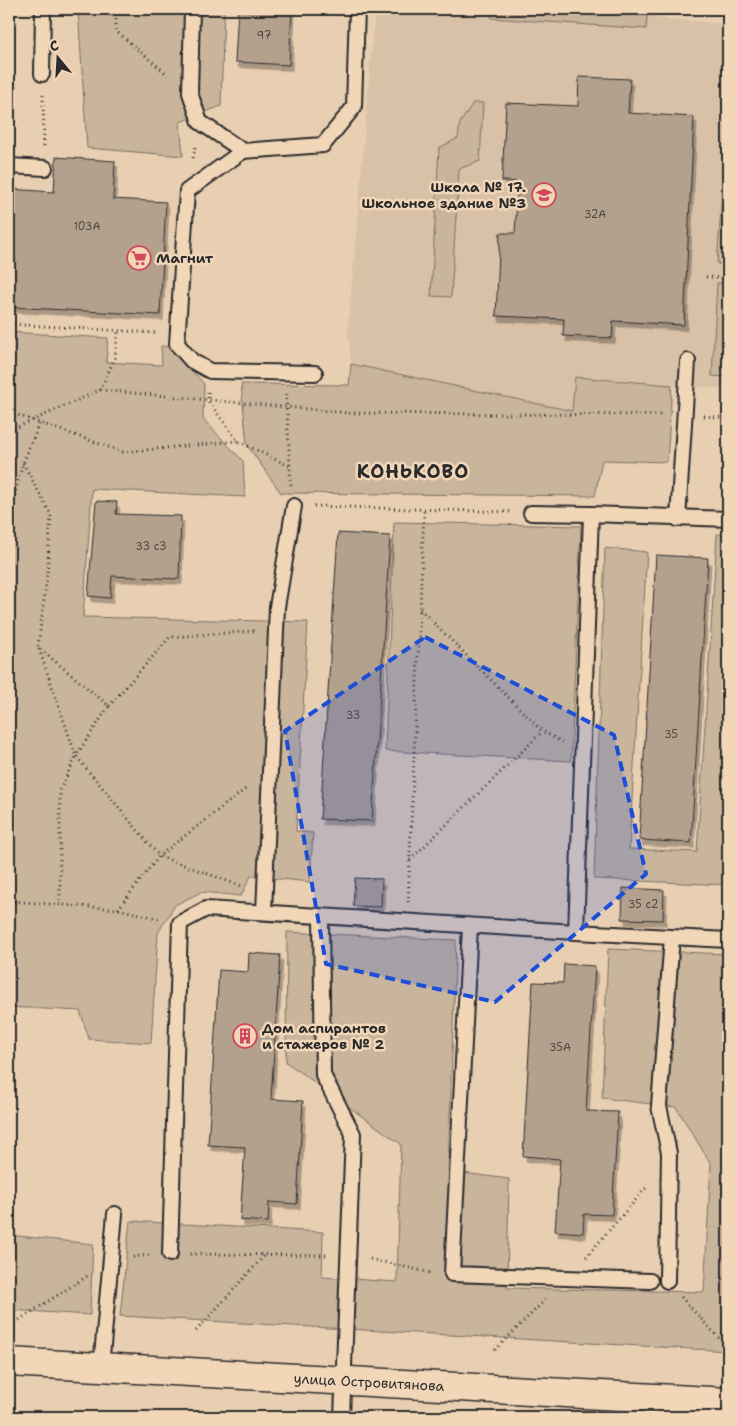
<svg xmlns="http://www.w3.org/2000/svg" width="737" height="1426" font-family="'Shantell Sans',sans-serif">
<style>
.built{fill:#d9c1a7}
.green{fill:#c9b49c;stroke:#7a7064}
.building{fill:#b3a18d;stroke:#2b2b2b;filter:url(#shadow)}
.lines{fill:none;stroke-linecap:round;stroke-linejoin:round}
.service-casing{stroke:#2b2b2b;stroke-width:18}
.secondary-casing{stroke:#2b2b2b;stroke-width:31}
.path{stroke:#2b2b2b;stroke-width:3;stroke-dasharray:1 4;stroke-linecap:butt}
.service{stroke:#f1d6b8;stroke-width:14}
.secondary{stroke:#f1d6b8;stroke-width:28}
.marked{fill:#1d4ed8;fill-opacity:0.2;stroke:#1d4ed8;stroke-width:4;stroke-dasharray:10 6;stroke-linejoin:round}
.labels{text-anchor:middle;stroke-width:5;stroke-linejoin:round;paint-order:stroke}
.number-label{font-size:11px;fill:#4d4844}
.poi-label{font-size:14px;font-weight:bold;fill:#2b2b2b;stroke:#f1d6b8;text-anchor:start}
.street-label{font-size:14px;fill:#2b2b2b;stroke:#f1d6b8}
.district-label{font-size:19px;font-weight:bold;letter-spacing:1px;fill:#2b2b2b;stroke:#f1d6b8}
</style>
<defs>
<filter id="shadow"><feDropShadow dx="3" dy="5.5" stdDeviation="0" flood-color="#0004"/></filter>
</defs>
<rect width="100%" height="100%" fill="#e9cfb2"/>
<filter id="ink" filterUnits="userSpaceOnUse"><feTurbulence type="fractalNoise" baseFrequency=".02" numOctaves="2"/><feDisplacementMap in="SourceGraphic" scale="10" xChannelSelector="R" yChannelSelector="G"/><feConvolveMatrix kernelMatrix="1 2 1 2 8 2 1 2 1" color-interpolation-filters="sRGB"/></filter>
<g filter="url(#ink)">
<polygon class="built" points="375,9 656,9 656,18 728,24 728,389 575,377 572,411 351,364 348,329"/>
<g class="green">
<polygon points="78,9 224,9 221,106 180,122 183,156 87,148"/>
<polygon points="492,9 648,9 646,29 491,18"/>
<polygon points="473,103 483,103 480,161 459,169 451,297 431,296 439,148 458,138 460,123"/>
<polygon points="722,194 728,195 728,265 717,264"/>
<polygon points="717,283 728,284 728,377 712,376"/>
<polygon points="9,332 108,338 106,362 162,365 161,346 171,347 204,384 203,419 243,461 245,497 92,489 83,617 308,622 296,831 313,833 310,882 251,876 241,896 201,892 175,905 158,933 151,1043 89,1039 80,1011 9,1007"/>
<polygon points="351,364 572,411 575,377 672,385 667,462 602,460 595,496 281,493 247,445 241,384 349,385"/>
<polygon points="394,522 581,526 571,761 385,751"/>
<polygon points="717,534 728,534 728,885 594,879 605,548 647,552 629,849 697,852"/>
<polygon points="287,932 456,940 448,1171 509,1179 507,1288 704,1292 711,1164 676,1107 602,1098 608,949 728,954 728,1351 120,1316 130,1221 323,1232 322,1277 397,1282 401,1144 286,1062"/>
<polygon points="9,1235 93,1244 90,1315 9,1310"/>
</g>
<g class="building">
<polygon points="238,9 292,9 289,65 235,62"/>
<polygon points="579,77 630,79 628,113 694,117 684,325 613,321 612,338 586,337 563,336 564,319 496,316 500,233 515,233 518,182 502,181 506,103 578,106"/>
<polygon points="56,157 115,161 113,199 166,202 160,315 9,307 9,189 54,192"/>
<polygon points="96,501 117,502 116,514 181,516 179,579 112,576 110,598 88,596"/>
<polygon points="338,533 390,536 372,821 320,819"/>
<polygon points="656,555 708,558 691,843 639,840"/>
<polygon points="355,878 382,879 381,907 353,906"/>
<polygon points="623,888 664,890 663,920 622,919"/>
<polygon points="249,953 280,955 271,1099 303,1101 297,1204 269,1202 268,1222 240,1220 245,1147 208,1145 219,970 248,972"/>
<polygon points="564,964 595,966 586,1111 618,1112 612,1215 584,1214 583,1233 555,1231 560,1159 523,1156 533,982 563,983"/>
</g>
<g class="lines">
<g class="service-casing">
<g id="service">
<polyline points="192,9 190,93 200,122 243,151 323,145 354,107 357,9"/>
<polyline points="42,74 43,9"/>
<polyline points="243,151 187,191 177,344 192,361 210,371 315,373"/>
<polyline points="9,166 45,168"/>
<polyline points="531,513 591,514"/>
<polyline points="678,519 688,361"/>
<polyline points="264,912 277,607 294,506"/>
<polyline points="321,918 323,1075 353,1134 342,1417"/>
<polyline points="470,926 452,1274 650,1281"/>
<polyline points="576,932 728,940"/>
<polyline points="170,1254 180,923 206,909 576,932 591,514 728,519"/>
<polyline points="667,1281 669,1153 659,1106 672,937"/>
<polyline points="101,1367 115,1214"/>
</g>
</g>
<g class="secondary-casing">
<polyline id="secondary" points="9,1362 728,1402"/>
</g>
<g class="path">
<polyline points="116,9 116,31 168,75"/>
<polyline points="43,95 44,146"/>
<polyline points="193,158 196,145"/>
<polyline points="706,277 728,278"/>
<polyline points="9,324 157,333"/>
<polyline points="100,390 115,358 118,331"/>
<polyline points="208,392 208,401 238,441 289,466"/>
<polyline points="286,394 291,485"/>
<polyline points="9,412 123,452 238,441"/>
<polyline points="704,416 728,418"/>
<polyline points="9,431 100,390 351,413 663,415"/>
<polyline points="23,463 51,515 47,575 38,647 109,706 76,756 159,856 244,887"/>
<polyline points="314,506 510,512"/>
<polyline points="9,515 23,463 40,422"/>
<polyline points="420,609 542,731 562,742"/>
<polyline points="39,649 76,756 60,790 60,903"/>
<polyline points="109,706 170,637 254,631"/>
<polyline points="410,860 542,732"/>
<polyline points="9,901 118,909 160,919"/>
<polyline points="408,902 424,510"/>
<polyline points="118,909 159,856 248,787"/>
<polyline points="190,1254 326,1255"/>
<polyline points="133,1257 149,1255"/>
<polyline points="586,1257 646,1188"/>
<polyline points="370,1259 432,1273"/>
<polyline points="681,1297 728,1348"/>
<polyline points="19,1320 89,1275"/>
<polyline points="196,1331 265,1255"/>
<polyline points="495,1350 545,1300"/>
</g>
<use href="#service" class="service"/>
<use href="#secondary" class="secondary"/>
</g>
</g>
<path class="marked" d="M425 637 614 735 646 874 495 1002 326 964 285 731Z"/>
<defs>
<g id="school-ring" transform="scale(1.25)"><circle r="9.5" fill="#f1d6b8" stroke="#d1495b" stroke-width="1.5"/><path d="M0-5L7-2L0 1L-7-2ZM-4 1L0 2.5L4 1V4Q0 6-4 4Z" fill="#d1495b"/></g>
<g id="supermarket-ring" transform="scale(1.25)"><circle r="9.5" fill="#f1d6b8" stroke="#d1495b" stroke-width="1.5"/><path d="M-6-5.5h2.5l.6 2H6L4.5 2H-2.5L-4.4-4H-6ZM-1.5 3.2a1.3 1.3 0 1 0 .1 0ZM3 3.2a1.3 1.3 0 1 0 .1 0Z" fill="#d1495b"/></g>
<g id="building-ring" transform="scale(1.25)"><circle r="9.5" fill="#f1d6b8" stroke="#d1495b" stroke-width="1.5"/><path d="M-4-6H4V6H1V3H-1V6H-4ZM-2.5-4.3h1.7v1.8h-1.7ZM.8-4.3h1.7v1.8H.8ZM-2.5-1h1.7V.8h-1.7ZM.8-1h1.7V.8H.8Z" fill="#d1495b"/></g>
</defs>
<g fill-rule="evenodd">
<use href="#school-ring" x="544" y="195"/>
<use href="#supermarket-ring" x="139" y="258"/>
<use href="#building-ring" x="245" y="1036"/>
</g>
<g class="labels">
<g class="number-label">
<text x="264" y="39">97</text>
<text x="595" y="218">32А</text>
<text x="87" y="230">103А</text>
<text x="151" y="550">33 с3</text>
<text x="353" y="719">33</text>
<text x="671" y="738">35</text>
<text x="643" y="908">35 с2</text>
<text x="560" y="1051">35А</text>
</g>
<g class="poi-label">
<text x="526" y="192" text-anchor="end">Школа № 17.<tspan x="526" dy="16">Школьное здание №3</tspan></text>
<text x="156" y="263">Магнит</text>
<text x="262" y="1033">Дом аспирантов<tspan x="262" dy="16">и стажеров № 2</tspan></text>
</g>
<g class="street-label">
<text transform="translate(369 1382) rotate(3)" y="5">улица Островитянова</text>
</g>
<g class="district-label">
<text x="413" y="478">КОНЬКОВО</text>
</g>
</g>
<rect width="737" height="1426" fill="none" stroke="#f1d6b8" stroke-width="30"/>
<rect x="15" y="15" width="707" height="1396" fill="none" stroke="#2b2b2b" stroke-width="2" filter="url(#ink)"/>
<g transform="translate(58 58) rotate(342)" stroke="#f1d6b8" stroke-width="4" paint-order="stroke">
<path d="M0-4L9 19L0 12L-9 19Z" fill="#2b2b2b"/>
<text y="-8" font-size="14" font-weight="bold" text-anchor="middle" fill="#2b2b2b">С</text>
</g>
</svg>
